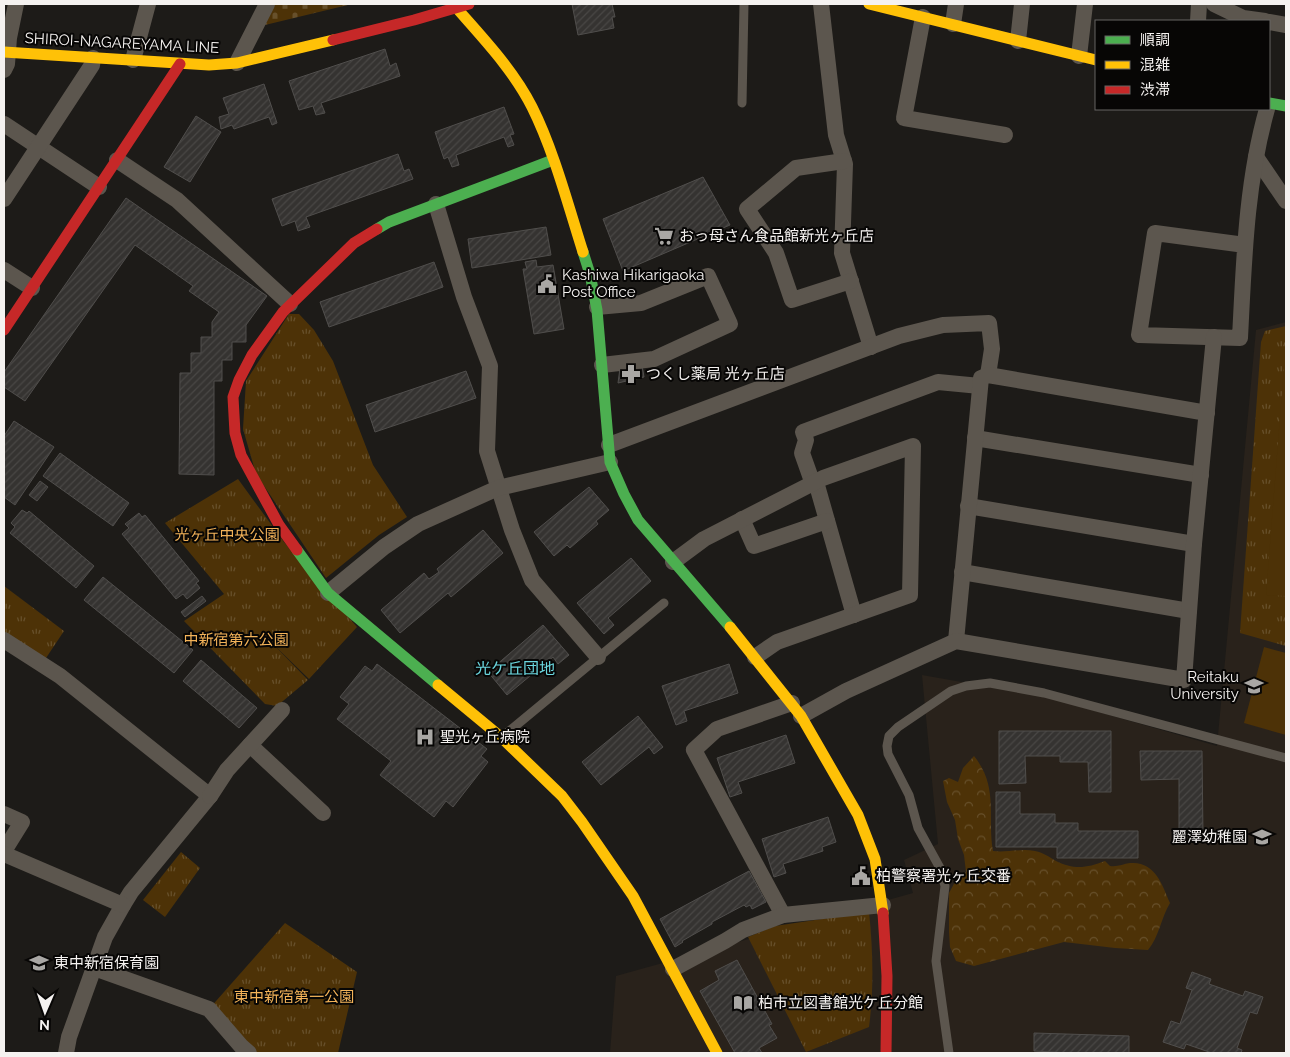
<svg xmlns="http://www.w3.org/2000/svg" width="1290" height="1057" font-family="Raleway,'Noto Sans JP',sans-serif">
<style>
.built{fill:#29221b}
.grass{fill:url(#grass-tufts)}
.forest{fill:url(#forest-crowns)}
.cemetery{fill:url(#cemetery-stones)}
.pitch{fill:#4d3207}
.building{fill:url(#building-hatch);stroke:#504e4c}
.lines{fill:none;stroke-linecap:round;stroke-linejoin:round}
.lane{stroke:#5c564e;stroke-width:9}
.street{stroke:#5c564e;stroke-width:16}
.fast{stroke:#4caf50;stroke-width:11}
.slow{stroke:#ffc107;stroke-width:11}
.jam{stroke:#c62828;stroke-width:11}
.labels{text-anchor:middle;stroke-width:4;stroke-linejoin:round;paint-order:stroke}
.street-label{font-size:15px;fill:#f5f2f0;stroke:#070605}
.poi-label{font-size:15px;fill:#f5f2f0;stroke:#070605;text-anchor:start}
.park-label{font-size:15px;fill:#f3b359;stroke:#070605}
.neighbourhood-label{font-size:16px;fill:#6bd7df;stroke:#070605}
</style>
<defs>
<pattern id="grass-tufts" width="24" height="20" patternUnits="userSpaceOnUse" patternTransform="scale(1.25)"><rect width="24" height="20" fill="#4d3207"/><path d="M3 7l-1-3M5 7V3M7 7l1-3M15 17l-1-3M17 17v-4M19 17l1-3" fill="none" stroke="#67502b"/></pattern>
<pattern id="forest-crowns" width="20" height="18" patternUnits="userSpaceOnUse" patternTransform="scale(1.25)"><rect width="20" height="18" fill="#4d3207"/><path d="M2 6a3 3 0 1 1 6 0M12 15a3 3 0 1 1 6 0" fill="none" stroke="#67502b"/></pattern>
<pattern id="cemetery-stones" width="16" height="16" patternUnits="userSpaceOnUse" patternTransform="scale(1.25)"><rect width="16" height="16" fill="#4d3207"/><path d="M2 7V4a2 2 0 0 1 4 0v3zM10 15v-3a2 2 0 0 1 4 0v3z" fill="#67502b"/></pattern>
<pattern id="building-hatch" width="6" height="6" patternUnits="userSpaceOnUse" patternTransform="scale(1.25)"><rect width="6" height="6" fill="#353331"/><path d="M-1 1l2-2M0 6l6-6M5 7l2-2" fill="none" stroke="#494745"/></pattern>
</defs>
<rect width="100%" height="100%" fill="#1d1b18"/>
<polygon class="built" points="1286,322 1286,1053 610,1053 616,976 913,893 904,860 938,844 922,675 1047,697 1217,746 1256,330"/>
<g class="grass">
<polygon points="289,314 299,314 314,330 333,361 373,465 407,517 379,535 326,578 256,474 243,429 246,381"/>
<polygon points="1286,326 1286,646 1240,633 1261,342 1265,331"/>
<polygon points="238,479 284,542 357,627 309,679 272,643 308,680 277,706 265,704 184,621 224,594 165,523"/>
<polygon points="4,586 64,631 44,661 4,636"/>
<polygon points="181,852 200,868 165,917 143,900"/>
<path d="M869 912C873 950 874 989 869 1027L806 1052 748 937 775 926Z"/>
<polygon points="285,923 357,972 338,1053 249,1053 209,1009"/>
</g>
<path class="forest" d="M974 756C999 787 987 816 993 851 1007 853 1021 848 1035 851 1044 853 1049 857 1056 861 1074 870 1087 868 1105 861L1110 866C1118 867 1123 864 1130 863 1155 861 1162 884 1170 903 1161 918 1159 937 1148 950L1115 948 1064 942 974 966 956 961 950 947 949 932V893L955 882 966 872 964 855 958 839 955 820 947 802 943 781 949 778 958 782 963 768Z"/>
<polygon class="cemetery" points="275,4 352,4 265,25"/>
<g class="pitch">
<polygon points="1284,366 1286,366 1286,596 1266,595"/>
<polygon points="1264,647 1286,653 1286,735 1244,723"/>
</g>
<g class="building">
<polygon points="572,4 612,4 615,17 612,17 614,28 578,35"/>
<polygon points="385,49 390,66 396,63 400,76 321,103 325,113 316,115 313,106 299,110 289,81"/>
<polygon points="264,84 277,123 272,125 269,117 234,129 232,125 221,129 219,117 229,114 223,98"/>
<polygon points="504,107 514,134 510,135 514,145 508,147 504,137 456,155 459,165 452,167 448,157 444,159 435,132"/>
<polygon points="196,116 221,132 190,182 164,167"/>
<polygon points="398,154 404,171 409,169 413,179 306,217 310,227 298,231 295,221 282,226 272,199"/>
<polygon points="703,177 730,225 623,271 603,219"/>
<polygon points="126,198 267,296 246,325 246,342 232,342 232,360 222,360 222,381 214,381 214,475 179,474 180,373 191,373 191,353 201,353 201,337 212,337 212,322 219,312 189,291 193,286 135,245 25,401 4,387 4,372"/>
<polygon points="546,227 551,255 472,268 468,239"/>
<polygon points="536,260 537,267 553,265 564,329 534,334 523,269 527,269 525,262"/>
<polygon points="434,262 443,287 329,327 320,302"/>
<polygon points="642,365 644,377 618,383 620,368"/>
<polygon points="466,371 476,398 375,432 366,405"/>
<polygon points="14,421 54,447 15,505 4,497 4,436"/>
<polygon points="60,453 129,503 113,526 43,476"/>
<polygon points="40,481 48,487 37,501 29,495"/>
<polygon points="589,487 609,510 596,521 598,524 570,548 567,545 554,556 534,532"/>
<polygon points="22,510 27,513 29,511 94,566 76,588 10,533 15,527 11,523"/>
<polygon points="139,513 142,517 145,515 199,581 196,583 200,588 187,599 183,594 176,599 122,534 129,528 125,524"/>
<polygon points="483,530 503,553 451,597 448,593 400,633 381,610 424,573 429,579 439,572 437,569"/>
<polygon points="631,558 651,581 608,618 614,625 604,634 577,603"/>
<polygon points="103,577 193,650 174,673 84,600"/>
<polygon points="202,596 206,601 185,617 181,612"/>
<polygon points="543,625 569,655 558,664 553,657 507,695 488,672"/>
<polygon points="201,660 257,708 239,728 183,681"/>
<polygon points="377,664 487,749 481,756 488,762 453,807 446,801 434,817 380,775 391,761 337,719 349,704 340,697 365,666 372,671"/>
<polygon points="729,664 738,693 684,711 687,721 676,725 662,686"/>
<polygon points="638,716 663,747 654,754 649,747 601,785 582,762"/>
<polygon points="999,731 1111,731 1111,792 1089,792 1088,762 1060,762 1060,756 1025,756 1026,783 999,784"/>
<polygon points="786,735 795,763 738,782 742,793 730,797 717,758"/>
<polygon points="1140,751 1202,751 1203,836 1179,836 1179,779 1141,780"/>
<polygon points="996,792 1020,792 1020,814 1055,814 1055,823 1078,823 1078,831 1138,831 1138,858 1057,858 1057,847 996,847"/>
<polygon points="828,817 836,842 822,847 823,851 783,864 786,873 774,877 762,839"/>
<polygon points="749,871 766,902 752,909 750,905 746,907 744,905 712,922 712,924 682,941 683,942 675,947 660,919"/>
<polygon points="737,960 772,1024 769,1025 777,1038 759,1048 762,1053 735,1053 700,991 719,980 715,971"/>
<polygon points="1192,972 1211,979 1209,984 1243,996 1245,991 1263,997 1257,1014 1250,1012 1237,1048 1242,1050 1241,1053 1212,1053 1186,1044 1184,1049 1163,1042 1171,1021 1180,1024 1192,990 1186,988"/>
<polygon points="1034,1033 1129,1036 1129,1053 1071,1053 1034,1051"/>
</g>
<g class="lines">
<g class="lane">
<polyline points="742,103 744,4"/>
<polyline points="502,737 664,603"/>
<polyline points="949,1053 936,961 945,886 940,868 918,828 909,795 888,754 887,746 889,736 898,727 951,691 966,686 990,683 1044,693 1286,758"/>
</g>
<g class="street">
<polyline points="821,4 836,135 845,164 842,253 871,347"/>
<polyline points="1214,4 1243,18 1265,21"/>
<polyline points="923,17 904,118 1005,135"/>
<polyline points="1198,21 1199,4"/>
<polyline points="1269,22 1286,25"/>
<polyline points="953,24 956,4"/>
<polyline points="1018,41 1022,4"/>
<polyline points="1079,56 1085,4"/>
<polyline points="133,60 148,4"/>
<polyline points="237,63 267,4"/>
<polyline points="4,70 7,64 9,38 16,4"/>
<polyline points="4,124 99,187"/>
<polyline points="1256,157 1286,201"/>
<polyline points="117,160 177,200 290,304"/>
<polyline points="844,161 796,168 747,209 776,253 792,300 851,281"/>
<polyline points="4,199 92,65 93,58"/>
<polyline points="436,204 464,297 490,366 487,451 512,530 532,580 598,657"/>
<path d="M1245 245 1155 233 1139 335 1240 338C1244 261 1246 183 1267 109"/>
<polyline points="4,270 32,288"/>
<polyline points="597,307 641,303 708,276 730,324 654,359 602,365"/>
<polyline points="975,438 1201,475"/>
<polyline points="609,445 899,336 943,325 989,323 992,349 988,375"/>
<polyline points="816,482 854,615"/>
<polyline points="813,484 802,453 806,440 803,432 938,382 980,386"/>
<polyline points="968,506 1194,544"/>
<polyline points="742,519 754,546 827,521"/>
<polyline points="673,562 704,539 823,478 913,446 910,595 777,642 755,657"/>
<polyline points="962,572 1189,611"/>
<polyline points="328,593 384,547 418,524 498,488 610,462"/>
<polyline points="4,640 60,676 210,796 131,892 123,905 105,937 69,1037 66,1053"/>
<polyline points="956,641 981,378 988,375 1207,413"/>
<polyline points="801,716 846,691 956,641 1184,680 1194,544 1214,337"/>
<polyline points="250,745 323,813"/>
<polyline points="210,796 227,770 282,710"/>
<polyline points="4,814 22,822 4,851"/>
<polyline points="4,854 123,905"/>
<polyline points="783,915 694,750 717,729 792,703"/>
<polyline points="94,968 209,1009 241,1046 249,1053"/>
<polyline points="673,969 725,941 743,930 783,915 883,905"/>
</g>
<g class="fast">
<polyline points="1269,103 1286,106"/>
<polyline points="377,229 389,222 553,160"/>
<polyline points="583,252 590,274 597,310 610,462 624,494 638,520 730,627"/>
<polyline points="297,550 328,593 438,685"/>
</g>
<g class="slow">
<path d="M453 4C481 36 513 69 532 107 554 151 568 205 583 252"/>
<polyline points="869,4 1096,60"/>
<polyline points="4,52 209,65 237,63 333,40"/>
<polyline points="730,627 801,716 858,815 875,859 883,913"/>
<polyline points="438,685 502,738 562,796 582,822 633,896 717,1053"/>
</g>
<g class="jam">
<polyline points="333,40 414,20 469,4"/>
<polyline points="4,330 180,64"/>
<polyline points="297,550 279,525 241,455 235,433 233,397 239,380 252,355 283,312 354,243 377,229"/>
<polyline points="883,913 887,976 886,1053"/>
</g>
</g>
<defs>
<g id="supermarket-bare" transform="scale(1.5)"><path d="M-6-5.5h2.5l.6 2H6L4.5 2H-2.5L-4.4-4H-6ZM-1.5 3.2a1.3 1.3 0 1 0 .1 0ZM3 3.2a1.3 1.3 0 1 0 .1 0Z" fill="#a9a7a4" stroke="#070605" stroke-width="2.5" paint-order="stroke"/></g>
<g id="civic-bare" transform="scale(1.5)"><path d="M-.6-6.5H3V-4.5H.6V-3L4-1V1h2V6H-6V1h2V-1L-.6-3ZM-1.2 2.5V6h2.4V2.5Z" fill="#a9a7a4" stroke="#070605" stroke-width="2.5" paint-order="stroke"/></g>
<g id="pharmacy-bare" transform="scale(1.5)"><path d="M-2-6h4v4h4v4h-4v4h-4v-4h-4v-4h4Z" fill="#a9a7a4" stroke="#070605" stroke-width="2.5" paint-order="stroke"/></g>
<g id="university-bare" transform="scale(1.5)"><path d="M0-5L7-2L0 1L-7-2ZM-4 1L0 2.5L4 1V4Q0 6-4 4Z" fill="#a9a7a4" stroke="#070605" stroke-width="2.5" paint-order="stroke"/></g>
<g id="hospital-bare" transform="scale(1.5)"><path d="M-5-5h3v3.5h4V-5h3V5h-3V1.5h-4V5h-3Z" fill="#a9a7a4" stroke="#070605" stroke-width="2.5" paint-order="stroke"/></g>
<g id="school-bare" transform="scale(1.5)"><path d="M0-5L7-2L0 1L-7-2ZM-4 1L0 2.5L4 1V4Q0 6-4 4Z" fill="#a9a7a4" stroke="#070605" stroke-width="2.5" paint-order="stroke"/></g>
<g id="library-bare" transform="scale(1.5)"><path d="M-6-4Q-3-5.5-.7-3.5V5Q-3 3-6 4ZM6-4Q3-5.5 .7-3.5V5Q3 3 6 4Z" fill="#a9a7a4" stroke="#070605" stroke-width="2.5" paint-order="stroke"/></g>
</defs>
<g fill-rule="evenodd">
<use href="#supermarket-bare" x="664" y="236"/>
<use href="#civic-bare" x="547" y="284"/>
<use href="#pharmacy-bare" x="631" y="374"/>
<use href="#university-bare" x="1254" y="686"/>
<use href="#hospital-bare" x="425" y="737"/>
<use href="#school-bare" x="1262" y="837"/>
<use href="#civic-bare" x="861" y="876"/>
<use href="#school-bare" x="39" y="963"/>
<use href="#library-bare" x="743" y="1003"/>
</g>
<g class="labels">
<g class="street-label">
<text transform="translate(122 43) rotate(3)" y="5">SHIROI-NAGAREYAMA LINE</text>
</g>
<g class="poi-label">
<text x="679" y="241">おっ母さん食品館新光ヶ丘店</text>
<text x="562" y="280">Kashiwa Hikarigaoka<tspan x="562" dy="17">Post Office</tspan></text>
<text x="646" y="379">つくし薬局 光ヶ丘店</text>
<text x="1239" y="682" text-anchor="end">Reitaku<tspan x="1239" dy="17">University</tspan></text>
<text x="440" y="742">聖光ヶ丘病院</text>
<text x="1247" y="842" text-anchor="end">麗澤幼稚園</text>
<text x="876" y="881">柏警察署光ヶ丘交番</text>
<text x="54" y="968">東中新宿保育園</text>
<text x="758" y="1008">柏市立図書館光ケ丘分館</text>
</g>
<g class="park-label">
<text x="227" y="540">光ヶ丘中央公園</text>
<text x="236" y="645">中新宿第六公園</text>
<text x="294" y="1002">東中新宿第一公園</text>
</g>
<g class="neighbourhood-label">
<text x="515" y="674">光ケ丘団地</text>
</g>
</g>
<rect width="1290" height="1057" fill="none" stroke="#f5f2f0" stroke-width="10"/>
<rect x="1095" y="20" width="175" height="90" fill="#070605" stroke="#666463"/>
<rect x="1105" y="36" width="25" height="8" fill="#4caf50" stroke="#666463"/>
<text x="1140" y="45" font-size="15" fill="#f5f2f0">順調</text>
<rect x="1105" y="61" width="25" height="8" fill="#ffc107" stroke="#666463"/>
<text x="1140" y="70" font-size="15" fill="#f5f2f0">混雑</text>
<rect x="1105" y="86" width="25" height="8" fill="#c62828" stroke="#666463"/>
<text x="1140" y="95" font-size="15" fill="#f5f2f0">渋滞</text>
<g transform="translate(45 1012) rotate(182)" stroke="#070605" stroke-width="4" paint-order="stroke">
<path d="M0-4L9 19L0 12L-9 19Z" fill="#f5f2f0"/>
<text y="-8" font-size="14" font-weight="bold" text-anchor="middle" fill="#f5f2f0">N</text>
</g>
</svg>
